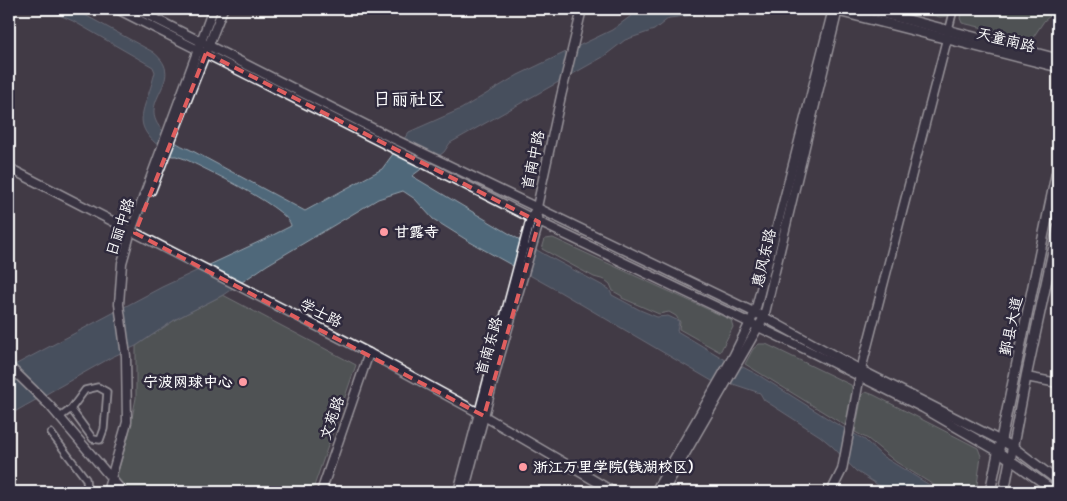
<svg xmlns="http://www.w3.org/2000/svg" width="1067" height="501" font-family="'Patrick Hand','LXGW WenKai TC',sans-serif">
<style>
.green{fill:#5e6f66;stroke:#aeb7b2}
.water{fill:#50687a;stroke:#96a4af}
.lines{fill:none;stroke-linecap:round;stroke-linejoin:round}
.street-casing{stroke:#fff;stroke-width:9}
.secondary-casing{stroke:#fff;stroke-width:11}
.primary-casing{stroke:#fff;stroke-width:12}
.street{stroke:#2f2a3d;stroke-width:5.5}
.secondary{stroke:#2f2a3d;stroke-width:8}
.primary{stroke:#2f2a3d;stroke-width:9}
.marked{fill:none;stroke:#e05e5e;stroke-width:4;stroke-dasharray:10 6;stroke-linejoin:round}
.poi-dot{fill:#ff9aa2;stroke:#2f2a3d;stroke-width:2}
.labels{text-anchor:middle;stroke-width:5;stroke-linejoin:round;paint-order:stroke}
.street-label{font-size:15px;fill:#fff;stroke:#2f2a3d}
.poi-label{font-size:15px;font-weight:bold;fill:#fff;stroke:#2f2a3d;text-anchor:start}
.quarter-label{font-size:18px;fill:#fff;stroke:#2f2a3d}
</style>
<rect width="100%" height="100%" fill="#413a46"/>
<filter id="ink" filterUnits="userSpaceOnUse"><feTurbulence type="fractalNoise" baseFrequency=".02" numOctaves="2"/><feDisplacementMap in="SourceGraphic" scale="10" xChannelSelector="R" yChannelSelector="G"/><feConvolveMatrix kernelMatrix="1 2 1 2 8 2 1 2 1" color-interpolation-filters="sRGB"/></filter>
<g filter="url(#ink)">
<g class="green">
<polygon points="904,9 950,9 948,16 940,17"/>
<polygon points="962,9 1058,9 1044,21 1032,39 962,23 960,18"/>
<polygon points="553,238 731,320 733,327 720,352 679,329 680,322 676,316 669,312 659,314 622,298 622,296 613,291 610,284 605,280 594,277 542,249 545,239"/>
<polygon points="223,295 356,365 312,492 129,492 116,478 128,438 136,398 136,346 176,319"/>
<polygon points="759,344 766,344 851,385 853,390 846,426 745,364 753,349"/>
<polygon points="866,392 874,395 978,448 981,456 976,492 945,492 896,462 868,439 855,432 862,395"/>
</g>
<path class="water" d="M46 9H74L153 52C190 81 132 101 164 132 172 140 178 145 189 149L305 211 382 169 409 132 461 109 518 75 612 30 635 13 643 9H697L695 15 669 18 654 30 625 40 603 57 450 143 444 152 412 176 542 253 609 289 612 295 640 310 657 317 668 316 679 321 677 331 724 359 739 365 760 376 835 423 865 440 882 456 941 492H889L856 471 832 446 820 436 764 400 760 393 724 381H712L560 292 470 242 433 219 415 199 403 191 378 199 267 265 223 295 176 319 136 346 112 357 9 415V368L162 287 265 239 291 226C289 208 203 168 185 159L176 156H172C126 124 144 117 155 72L153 67 73 21Z"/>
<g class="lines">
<g class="street-casing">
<g id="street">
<polyline points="948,33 954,9"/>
<polyline points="60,417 71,409 85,390 98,387 107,392 104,429 100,440 93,439 71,409"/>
<polyline points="51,433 86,479 87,488 86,492"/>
</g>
</g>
<g class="secondary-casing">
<g id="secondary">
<polyline points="117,9 539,222 813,353 923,408 999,452 1056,492"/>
<polyline points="136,9 390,137 764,317 861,370 1013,447 1058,481"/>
<polyline points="9,168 369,353 479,413 614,492"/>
<polyline points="151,191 223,9"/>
<polyline points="9,366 50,406 123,492"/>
<polyline points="1026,377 1058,383"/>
<polyline points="107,492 127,422 126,356 119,304 122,263 131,231 213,9"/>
<polyline points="321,492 369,353"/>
<polyline points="458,492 531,218 537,207 561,96 582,9"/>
<polyline points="464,492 499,359 539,222 538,217"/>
<polyline points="655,492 734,355 755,312 833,9"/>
<polyline points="663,492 764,317 838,9"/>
<polyline points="831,492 842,470 861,370 947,39"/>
</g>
</g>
<g class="primary-casing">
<g id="primary">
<polyline points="830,9 1058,67"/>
<polyline points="866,9 1058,59"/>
<polyline points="990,492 1058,166"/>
<polyline points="1004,492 1026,377 1058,228"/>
</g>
</g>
<use href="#street" class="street"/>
<use href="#secondary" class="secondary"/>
<use href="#primary" class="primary"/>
</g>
</g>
<path d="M0 0H1067V501H0ZM206 53 539 222 484 416 135 233Z" fill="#413a46" fill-opacity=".55" fill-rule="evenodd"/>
<path class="marked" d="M206 53 539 222 484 416 135 233Z"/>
<g class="poi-dot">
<circle cx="384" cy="232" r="5"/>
<circle cx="243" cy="382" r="5"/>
<circle cx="523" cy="467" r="5"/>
</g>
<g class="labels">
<g class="street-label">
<text transform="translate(1006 40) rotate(14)" y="5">天童南路</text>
<text transform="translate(533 160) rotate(-78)" y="5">首南中路</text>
<text transform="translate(120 227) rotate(-72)" y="5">日丽中路</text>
<text transform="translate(764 258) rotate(-77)" y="5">惠风东路</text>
<text transform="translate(321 313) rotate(27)" y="5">学士路</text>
<text transform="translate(1011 326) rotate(-78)" y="5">鄞县大道</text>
<text transform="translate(489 346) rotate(-74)" y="5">首南东路</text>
<text transform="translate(332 418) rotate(-71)" y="5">文苑路</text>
</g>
<g class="poi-label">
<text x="394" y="237">甘露寺</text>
<text x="233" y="387" text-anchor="end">宁波网球中心</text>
<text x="533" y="472">浙江万里学院(钱湖校区)</text>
</g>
<g class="quarter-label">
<text x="409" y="105">日丽社区</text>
</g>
</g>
<rect width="1067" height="501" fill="none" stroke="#2f2a3d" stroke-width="30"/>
<rect x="15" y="15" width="1037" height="471" fill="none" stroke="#fff" stroke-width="2" filter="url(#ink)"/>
</svg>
